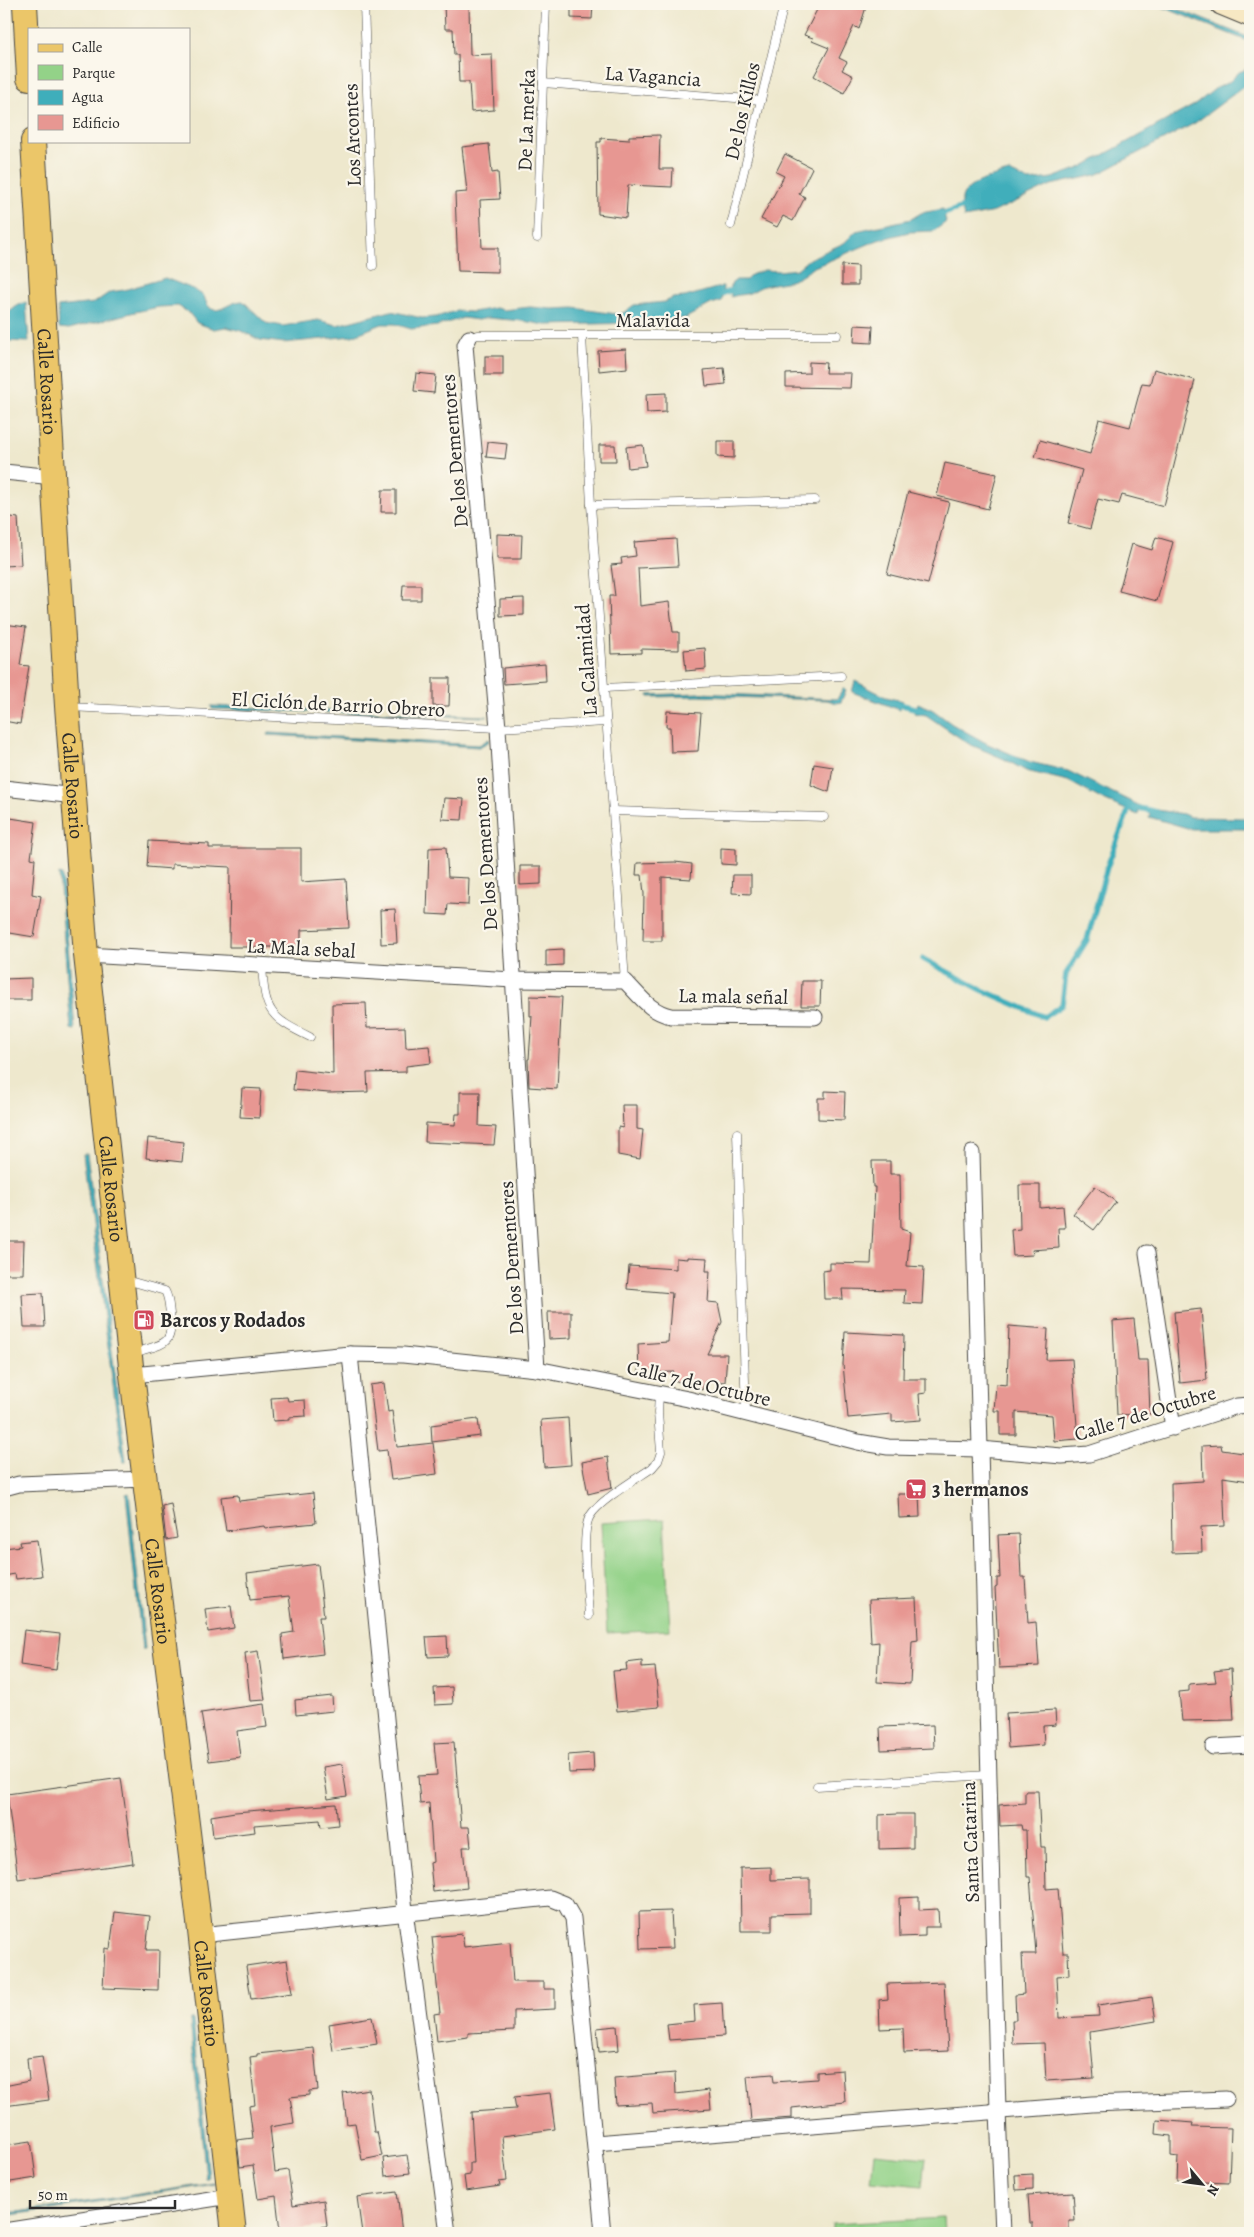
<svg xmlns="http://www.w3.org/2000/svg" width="1254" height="2237" font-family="Alegreya,serif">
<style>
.green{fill:#93d288;stroke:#5f7e5a}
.water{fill:#3faebb;stroke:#356c73}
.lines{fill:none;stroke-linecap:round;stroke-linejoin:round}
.stream{stroke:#3faebb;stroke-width:5.5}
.building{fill:#e79792}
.lane-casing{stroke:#484743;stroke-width:9}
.street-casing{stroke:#484743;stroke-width:17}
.secondary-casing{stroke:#484743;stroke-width:23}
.primary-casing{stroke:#484743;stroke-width:26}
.lane{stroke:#fff;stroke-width:8}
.street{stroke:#fff;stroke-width:15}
.secondary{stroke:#f7e8c3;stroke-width:21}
.primary{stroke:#ebc669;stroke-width:24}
.labels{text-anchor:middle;stroke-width:4.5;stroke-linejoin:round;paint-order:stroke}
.street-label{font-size:20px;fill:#2b2b2b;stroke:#fbf7ec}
.poi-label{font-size:20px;font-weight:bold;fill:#2b2b2b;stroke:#fbf7ec;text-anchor:start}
</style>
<rect width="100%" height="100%" fill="#fbf7ec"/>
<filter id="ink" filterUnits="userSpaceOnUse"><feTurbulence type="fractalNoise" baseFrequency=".02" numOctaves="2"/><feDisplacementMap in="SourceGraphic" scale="10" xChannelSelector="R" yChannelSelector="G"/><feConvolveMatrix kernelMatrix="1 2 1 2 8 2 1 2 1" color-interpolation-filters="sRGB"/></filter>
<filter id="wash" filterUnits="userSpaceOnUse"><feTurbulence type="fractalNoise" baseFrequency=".0096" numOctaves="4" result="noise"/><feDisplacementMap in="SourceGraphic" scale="20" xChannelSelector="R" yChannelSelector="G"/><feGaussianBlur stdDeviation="1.12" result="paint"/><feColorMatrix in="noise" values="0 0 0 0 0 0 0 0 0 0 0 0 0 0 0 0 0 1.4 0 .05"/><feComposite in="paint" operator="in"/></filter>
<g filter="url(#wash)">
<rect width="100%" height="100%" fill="#eee8cd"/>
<g class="green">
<polygon points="664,1519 670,1630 607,1633 601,1523"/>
<polygon points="874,2153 926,2158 923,2186 871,2181"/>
<polygon points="943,2218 944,2233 832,2233 832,2224"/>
</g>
<g class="water">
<polygon points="1155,4 1164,4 1250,38 1250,42"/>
<path d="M1250 68V82L1195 123 1108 169 1096 175 1051 185 994 212 964 218C963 212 961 204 962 198 964 184 997 175 1009 172L1029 181 1052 178 1080 168 1196 104 1216 88 1229 82 1239 72Z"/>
<path d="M943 209 946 222 934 231 909 232 878 240 812 268C792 286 782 280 761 287 756 289 752 293 746 294 740 295 737 295 731 297V284L736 280H746L751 275 764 270 779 271 797 269 809 259 844 243 856 231 911 219 921 213Z"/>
<path d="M165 278 193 289 204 296C212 324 226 301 243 301L266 323 283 326 318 320 337 325 391 311 422 318 436 317 456 311 472 312 496 308 504 310 530 307 553 309 574 308 616 314 623 313 634 305 665 302 673 298 685 297 723 286 722 301 711 304 686 318 639 323 545 325 523 321 488 318 478 320 463 318 437 326 411 329 395 324H382L352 336 284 343 260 340 241 331 226 327 214 329 197 323 189 313 178 306 159 307 135 312 69 329 59 328 58 307 94 303 110 292 124 290Z"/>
<polygon points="26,302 29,342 4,341 4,316 17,306"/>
<polygon points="855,681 886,697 903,701 900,710 852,692"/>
<polygon points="844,688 846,690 841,702 837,703 827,700 698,696 649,697 648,695 699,693 837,699"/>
<polygon points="918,703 933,710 952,724 988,744 1030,762 1068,771 1140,806 1138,815 1101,799 1068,781 1026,771 1004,759 969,744 926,715 914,713"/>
<polygon points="211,706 487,716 487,717 212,709"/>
<polygon points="269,733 479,745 489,739 490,741 479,747 268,735"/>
<polygon points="1151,809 1183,814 1190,817 1250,818 1250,829 1191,829 1149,817"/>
<polygon points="59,874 62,875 75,1030 71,1029"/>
<polygon points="83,1154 87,1154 126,1462 123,1462"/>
<polygon points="129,1493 145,1649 142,1649 126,1494"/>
<polygon points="190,2020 193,2020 209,2178 206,2178"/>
<polygon points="215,2183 216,2184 4,2216 4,2214"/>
</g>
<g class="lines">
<g class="stream">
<polyline points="938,216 969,205"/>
<polyline points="716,296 738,288"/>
<polyline points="895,703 922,710"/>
<polyline points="1134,807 1157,812"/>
<polyline points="923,959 982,990 1044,1017 1062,1005 1066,974 1087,940 1107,867 1130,806"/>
</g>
</g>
<g id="blocks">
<g class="building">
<polygon points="444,4 469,4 470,55 492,54 494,110 471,112 469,82 459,82 458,55 454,55 453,29 445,29"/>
<polygon points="571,4 593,4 592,19 571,18"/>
<polygon points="820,4 867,4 859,29 854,26 839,58 847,62 842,70 853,76 844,93 814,76 829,48 812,41 813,38 804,35"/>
<polygon points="660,135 659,169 673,169 672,187 628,185 626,218 598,214 597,142 601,142 601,138 629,140 629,136"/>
<polygon points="489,144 492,173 498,172 500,199 480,200 482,248 498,248 498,272 458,271 455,193 467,192 462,147"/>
<polygon points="785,154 812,168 799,194 805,197 793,221 783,216 777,227 761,219 784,176 776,172"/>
<polygon points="842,265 858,266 858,285 842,285"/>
<polygon points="855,325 873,326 872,343 854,342"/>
<polygon points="626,349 627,368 599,371 598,351"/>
<rect x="485" y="356" width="18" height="19"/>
<polygon points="809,362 826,363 825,373 851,373 850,388 786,387 786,374 809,373"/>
<polygon points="724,368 726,384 706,386 704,370"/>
<polygon points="1154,369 1195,380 1164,506 1122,495 1119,504 1098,499 1090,529 1068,523 1082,470 1035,457 1040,440 1090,454 1099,419 1130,427 1142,383 1150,384"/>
<polygon points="416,373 436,375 434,393 414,391"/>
<polygon points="666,393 666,412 647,413 646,394"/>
<polygon points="717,441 734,441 734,458 717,457"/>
<polygon points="488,442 507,444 505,459 486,457"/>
<polygon points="599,445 615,445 616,461 599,461"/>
<polygon points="643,445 646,466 628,468 626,447"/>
<polygon points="945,463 997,474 988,509 937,496"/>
<polygon points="382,490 396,490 396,512 381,512"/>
<polygon points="908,492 949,502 928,584 887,574"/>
<polygon points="4,516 18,518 21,565 4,566"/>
<polygon points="497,534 522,535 521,559 497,559"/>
<polygon points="1156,537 1173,542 1157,601 1119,591 1132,544 1152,550"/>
<polygon points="676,539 678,566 638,568 640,606 669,602 673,632 679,632 679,650 641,649 641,653 611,654 609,596 615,596 611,565 622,564 621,558 636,556 634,542"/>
<polygon points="403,585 421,585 421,600 402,600"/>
<polygon points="524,598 524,615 500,616 500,599"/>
<polygon points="4,624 26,627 20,665 29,666 20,724 4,721"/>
<polygon points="705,648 706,669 686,671 684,650"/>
<polygon points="545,664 546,681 504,684 503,668"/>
<polygon points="433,678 450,678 449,706 433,706"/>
<polygon points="667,711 701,713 698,751 671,752 670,727 666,727"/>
<polygon points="814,764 833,767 829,792 811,785"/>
<polygon points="444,798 464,799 462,820 442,819"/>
<polygon points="4,817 36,822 31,858 35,859 32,894 41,896 34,937 4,932"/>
<polygon points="149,841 209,844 209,848 301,848 301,882 346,879 349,928 301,930 301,947 229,947 230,867 172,864 172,869 147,867"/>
<polygon points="446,847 448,877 469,878 468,905 448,904 447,915 427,914 429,848"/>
<polygon points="721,848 736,849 736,865 721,864"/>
<polygon points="675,862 692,864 691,879 662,877 662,941 643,941 644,894 642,875 636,875 637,863"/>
<polygon points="520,866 541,866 541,884 520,885"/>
<polygon points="733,875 751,875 751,894 732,893"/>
<polygon points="395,909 397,943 381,944 380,910"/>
<polygon points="563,949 563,965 546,966 546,950"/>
<polygon points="31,978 31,1000 4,1000 4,979"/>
<polygon points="802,981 821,981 820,1006 801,1006"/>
<polygon points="530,996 562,997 557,1089 529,1087 528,1059 529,1059 532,1016 530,1016"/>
<polygon points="366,1003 367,1028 405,1027 406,1048 429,1046 431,1063 406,1066 406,1072 367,1073 368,1092 329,1093 293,1090 295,1070 333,1074 332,1004"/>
<polygon points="242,1088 261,1089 259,1118 240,1117"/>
<polygon points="825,1091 845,1092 844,1120 818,1119 818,1098 825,1098"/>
<polygon points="460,1092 480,1092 479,1126 496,1127 494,1145 425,1142 426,1123 455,1125 456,1114 460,1114"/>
<polygon points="622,1105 637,1105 637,1129 643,1130 640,1159 618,1155 618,1127 623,1128"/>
<polygon points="148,1138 184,1142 182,1162 146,1158"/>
<polygon points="872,1161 890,1161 890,1174 900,1174 901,1229 910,1232 907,1266 924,1267 922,1304 904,1303 905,1290 842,1289 843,1299 824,1299 823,1271 830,1270 830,1263 871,1264 875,1187 873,1187"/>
<polygon points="1019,1185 1040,1185 1040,1208 1063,1206 1065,1228 1058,1228 1059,1248 1032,1250 1033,1255 1013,1256 1011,1230 1020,1229"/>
<polygon points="1095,1186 1116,1202 1094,1230 1073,1214"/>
<polygon points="4,1241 24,1241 23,1274 4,1274"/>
<polygon points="687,1257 707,1258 706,1271 710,1271 708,1302 718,1303 722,1322 707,1354 727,1354 725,1382 705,1381 702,1390 671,1379 674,1372 639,1373 638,1344 668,1342 672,1293 627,1289 629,1266 676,1269 676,1258 687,1259"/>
<polygon points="43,1293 45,1327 24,1327 22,1294"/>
<polygon points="1201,1309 1207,1380 1180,1383 1174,1312"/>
<polygon points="548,1312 571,1312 571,1338 549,1339"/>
<polygon points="1134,1319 1138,1360 1148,1360 1150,1414 1117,1415 1113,1321"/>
<polygon points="1009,1326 1048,1329 1046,1360 1072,1359 1078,1439 1054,1441 1052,1415 1016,1412 1016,1435 1000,1435 1000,1411 994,1411 996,1384 1007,1385"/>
<polygon points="845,1332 904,1335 903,1379 926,1379 926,1393 919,1394 921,1420 892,1422 892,1414 848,1418 843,1364"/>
<polygon points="384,1383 388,1412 392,1411 397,1447 433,1443 437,1474 391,1480 387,1450 378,1451 370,1385"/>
<polygon points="287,1397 288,1401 305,1400 306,1416 289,1417 289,1420 273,1421 271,1398"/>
<polygon points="568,1418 571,1465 544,1467 541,1420"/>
<polygon points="478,1419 480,1436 432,1442 431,1425"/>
<polygon points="1221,1445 1222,1450 1250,1454 1249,1481 1223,1477 1225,1526 1201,1527 1202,1552 1172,1553 1171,1483 1203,1481 1202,1446"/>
<polygon points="608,1457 612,1488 588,1494 582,1462"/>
<polygon points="313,1493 316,1523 265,1528 264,1526 226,1531 221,1497 238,1495 239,1501"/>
<polygon points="898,1494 919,1494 920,1517 899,1518"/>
<polygon points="171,1504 177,1538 166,1540 162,1506"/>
<polygon points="1019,1534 1021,1577 1025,1577 1028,1623 1036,1622 1039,1666 999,1668 995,1588 997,1587 997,1578 1000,1578 998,1535"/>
<polygon points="37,1540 42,1576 16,1579 15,1574 4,1576 4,1548 21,1546 20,1542"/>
<polygon points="318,1564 324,1617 319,1617 323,1654 284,1659 282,1634 294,1632 289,1596 250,1600 247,1573"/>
<polygon points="916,1598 918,1640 912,1641 910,1684 877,1682 879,1642 871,1643 869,1600"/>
<polygon points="231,1606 234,1628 208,1632 205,1609"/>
<polygon points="24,1630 60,1634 56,1670 20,1665"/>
<polygon points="447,1636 448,1656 428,1657 426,1637"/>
<polygon points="258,1651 265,1700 250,1701 245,1653"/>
<polygon points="642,1661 642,1668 655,1667 659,1707 617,1711 613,1671 627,1670 626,1663"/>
<polygon points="1231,1669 1234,1720 1182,1721 1179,1692 1189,1691 1189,1684 1216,1682 1214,1671"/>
<polygon points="452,1687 453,1704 435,1705 434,1688"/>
<polygon points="332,1696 333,1711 296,1715 295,1700"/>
<polygon points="264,1704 267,1727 237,1731 240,1757 209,1761 201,1713"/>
<polygon points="1055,1710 1056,1725 1043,1726 1044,1745 1008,1748 1006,1713"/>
<polygon points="933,1725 934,1748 881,1750 880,1727"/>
<polygon points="454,1742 461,1827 469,1827 471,1847 463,1847 467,1888 433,1892 430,1863 433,1862 429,1803 420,1804 418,1776 437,1775 434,1743"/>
<polygon points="593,1753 594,1772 569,1773 568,1755"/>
<polygon points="342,1764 347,1796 328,1799 323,1767"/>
<polygon points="121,1778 133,1863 18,1879 7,1794"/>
<polygon points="1025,1791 1038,1791 1041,1847 1045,1847 1046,1889 1058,1888 1063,1953 1068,1953 1069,1975 1057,1976 1059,2018 1099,2016 1098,2005 1152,1997 1156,2021 1090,2032 1094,2078 1046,2081 1044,2043 1013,2044 1012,2020 1016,2020 1015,1995 1024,1994 1022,1954 1036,1954 1030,1877 1027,1877 1026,1830 1022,1830 1021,1825 1000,1826 999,1805 1025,1803"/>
<polygon points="336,1804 338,1825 321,1827 320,1820 254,1825 255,1832 213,1837 211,1816 235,1812"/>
<polygon points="898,1814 913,1814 913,1848 879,1849 879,1815"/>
<polygon points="771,1867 771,1880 810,1879 810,1913 772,1914 772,1931 741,1931 740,1868"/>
<polygon points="919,1897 919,1910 938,1909 939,1927 925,1927 925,1936 900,1937 899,1898"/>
<polygon points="671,1911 673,1948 640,1949 639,1912"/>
<polygon points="115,1912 150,1916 146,1950 159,1950 158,1990 103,1988 105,1948 110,1949"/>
<polygon points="462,1934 464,1947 510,1942 513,1982 544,1982 544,1989 555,1989 555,2009 514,2011 514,2031 468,2033 468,2037 437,2041 434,2014 440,2013 432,1937"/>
<polygon points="287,1960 292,1993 251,1999 246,1966"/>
<polygon points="944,1982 948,2051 904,2053 903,2028 880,2029 879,2000 888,1999 887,1984"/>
<polygon points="722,2003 724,2036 669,2040 667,2024 695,2021 694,2005"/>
<polygon points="372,2017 377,2044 333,2051 329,2024"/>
<polygon points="617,2026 619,2050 599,2052 597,2028"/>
<polygon points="314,2048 318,2090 309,2091 309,2095 290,2097 294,2123 270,2127 275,2172 288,2170 293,2205 324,2200 327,2226 280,2232 276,2196 258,2199 253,2165 240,2167 237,2140 253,2138 249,2106 255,2105 250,2057 257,2056 257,2054"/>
<polygon points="42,2056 49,2100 4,2106 4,2086 29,2081 27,2058"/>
<polygon points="843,2070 845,2102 792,2108 792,2118 751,2121 747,2076 773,2074 774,2082 817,2079 817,2072"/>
<polygon points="675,2073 676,2094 709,2090 711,2109 653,2113 652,2103 616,2105 614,2078"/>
<polygon points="369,2089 374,2132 377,2132 382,2156 362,2160 355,2123 347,2124 343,2093"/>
<polygon points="550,2093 555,2129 502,2136 507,2181 499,2182 500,2186 466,2191 464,2176 470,2175 470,2163 474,2163 471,2112 516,2109 514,2097"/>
<polygon points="1157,2120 1193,2123 1192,2127 1231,2128 1229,2183 1177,2181 1178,2157 1171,2156 1171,2136 1156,2134"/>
<polygon points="31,2141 36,2178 4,2183 4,2145"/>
<polygon points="407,2155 410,2173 385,2176 383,2158"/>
<polygon points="1033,2174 1033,2189 1016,2190 1015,2175"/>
<polygon points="397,2192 402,2233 362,2233 357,2197"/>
<polygon points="1073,2192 1075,2221 1069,2221 1069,2233 1033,2233 1033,2223 1030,2223 1028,2195"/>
</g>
</g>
</g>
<g filter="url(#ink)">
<use href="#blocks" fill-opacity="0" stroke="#484743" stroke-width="1"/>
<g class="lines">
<g class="lane-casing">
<g id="lane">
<polyline points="364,4 373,266"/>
<polyline points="543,83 761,100"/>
<polyline points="731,225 784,4"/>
<polyline points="537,238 546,4"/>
<polyline points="582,336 591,505 625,981"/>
<polyline points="469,338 478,335 837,335"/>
<polyline points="591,505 815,500"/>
<polyline points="604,688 841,676"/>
<polyline points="69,707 498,728 606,722"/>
<polyline points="613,811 824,817"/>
<path d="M262 966C265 1012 269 1017 310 1037"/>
<polyline points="737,1133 746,1413"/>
<path d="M126 1280 165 1291C169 1298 169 1306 170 1314 174 1348 162 1343 134 1353"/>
<path d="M589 1616C588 1594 580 1532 590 1516 599 1501 636 1479 652 1468L658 1461 661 1452 658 1413 659 1393"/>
<polyline points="817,1786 988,1775"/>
</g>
</g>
<g class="street-casing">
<g id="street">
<polyline points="469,338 465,345 498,728 537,1369"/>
<polyline points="4,472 54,477"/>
<polyline points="4,788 75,796"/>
<path d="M86 955 513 980 625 981C640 996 650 1012 671 1016L815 1017"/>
<polyline points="972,1153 998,2111 1003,2233"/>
<polyline points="1147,1253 1173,1428"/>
<polyline points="350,1354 405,1911 448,2233"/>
<polyline points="132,1375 350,1354 403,1355 537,1369 688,1399 858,1442 888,1447 980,1449 1062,1456 1089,1454 1237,1406 1250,1405"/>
<polyline points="4,1488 19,1484 145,1479"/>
<polyline points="1213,1747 1250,1745"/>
<polyline points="200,1935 550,1898 565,1904 573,1918 603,2233"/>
<polyline points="595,2143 1092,2104 1226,2099"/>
<polyline points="4,2231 230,2196"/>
</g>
</g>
<g class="secondary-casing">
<polyline id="secondary" points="1221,4 1250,16"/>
</g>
<g class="primary-casing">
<g id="primary">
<polyline points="25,4 29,78"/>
<path id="s1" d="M33 141 67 706 86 955 132 1375 199 1922 234 2233"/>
</g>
</g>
<use href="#lane" class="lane"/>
<use href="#street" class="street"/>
<use href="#secondary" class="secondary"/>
<use href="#primary" class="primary"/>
</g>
</g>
<defs>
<g id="fuel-square" transform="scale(1.125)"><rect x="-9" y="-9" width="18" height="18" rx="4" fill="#d1495b" stroke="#fbf7ec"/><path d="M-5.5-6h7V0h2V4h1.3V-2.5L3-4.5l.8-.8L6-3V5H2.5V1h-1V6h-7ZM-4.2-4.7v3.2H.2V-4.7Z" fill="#fff"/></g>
<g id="supermarket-square" transform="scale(1.125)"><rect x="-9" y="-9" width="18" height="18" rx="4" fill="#d1495b" stroke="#fbf7ec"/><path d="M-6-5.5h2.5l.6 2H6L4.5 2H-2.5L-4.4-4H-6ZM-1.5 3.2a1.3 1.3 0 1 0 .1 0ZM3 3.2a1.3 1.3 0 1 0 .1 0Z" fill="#fff"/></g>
</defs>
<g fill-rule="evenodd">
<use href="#fuel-square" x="144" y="1320"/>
<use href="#supermarket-square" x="916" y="1489"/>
</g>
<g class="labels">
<g class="street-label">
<text transform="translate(653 76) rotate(4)" y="7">La Vagancia</text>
<text transform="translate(742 111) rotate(-77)" y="7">De los Killos</text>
<text transform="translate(526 120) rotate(-88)" y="7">De La merka</text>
<text transform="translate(352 135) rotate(-92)" y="7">Los Arcontes</text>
<text x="653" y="327">Malavida</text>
<text dy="7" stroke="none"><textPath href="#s1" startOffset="241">Calle Rosario</textPath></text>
<text transform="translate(454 451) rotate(-95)" y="7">De los Dementores</text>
<text transform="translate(586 660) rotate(-94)" y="7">La Calamidad</text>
<text transform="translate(338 704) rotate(3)" y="7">El Ciclón de Barrio Obrero</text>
<text dy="7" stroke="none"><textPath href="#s1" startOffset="646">Calle Rosario</textPath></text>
<text transform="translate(485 854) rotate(-94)" y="7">De los Dementores</text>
<text transform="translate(301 948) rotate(3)" y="7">La Mala sebal</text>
<text transform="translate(733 996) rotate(1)" y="7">La mala señal</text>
<text dy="7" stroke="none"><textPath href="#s1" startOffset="1051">Calle Rosario</textPath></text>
<text transform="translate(511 1258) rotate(-94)" y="7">De los Dementores</text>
<text transform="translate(699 1383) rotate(13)" y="7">Calle 7 de Octubre</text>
<text transform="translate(1145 1413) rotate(-17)" y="7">Calle 7 de Octubre</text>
<text dy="7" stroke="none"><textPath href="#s1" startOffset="1456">Calle Rosario</textPath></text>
<text transform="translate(970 1842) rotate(-92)" y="7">Santa Catarina</text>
<text dy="7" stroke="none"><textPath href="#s1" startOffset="1861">Calle Rosario</textPath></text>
</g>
<g class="poi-label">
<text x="160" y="1327">Barcos y Rodados</text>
<text x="932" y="1496">3 hermanos</text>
</g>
</g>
<rect width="1254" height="2237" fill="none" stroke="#fbf7ec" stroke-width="20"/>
<rect x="28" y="28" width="162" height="115" fill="#fbf7ec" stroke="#a8a59f"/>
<rect x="38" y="44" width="25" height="8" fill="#ebc669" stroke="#a8a59f"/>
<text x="72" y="52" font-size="15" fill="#2b2b2b">Calle</text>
<rect x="38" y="65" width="25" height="15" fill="#93d288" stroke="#a8a59f"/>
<text x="72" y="78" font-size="15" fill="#2b2b2b">Parque</text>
<rect x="38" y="90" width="25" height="15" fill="#3faebb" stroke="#a8a59f"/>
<text x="72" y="102" font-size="15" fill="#2b2b2b">Agua</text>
<rect x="38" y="115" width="25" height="15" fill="#e79792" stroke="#a8a59f"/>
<text x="72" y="128" font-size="15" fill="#2b2b2b">Edificio</text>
<g transform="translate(1202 2184) rotate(119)" stroke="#fbf7ec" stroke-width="4" paint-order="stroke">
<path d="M0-4L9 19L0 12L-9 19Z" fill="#2b2b2b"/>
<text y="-8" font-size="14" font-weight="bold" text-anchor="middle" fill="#2b2b2b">N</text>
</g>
<path d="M30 2200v8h145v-8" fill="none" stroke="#2b2b2b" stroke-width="2.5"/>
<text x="38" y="2200" font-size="15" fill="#2b2b2b" stroke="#fbf7ec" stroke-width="4" paint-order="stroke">50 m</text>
</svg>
